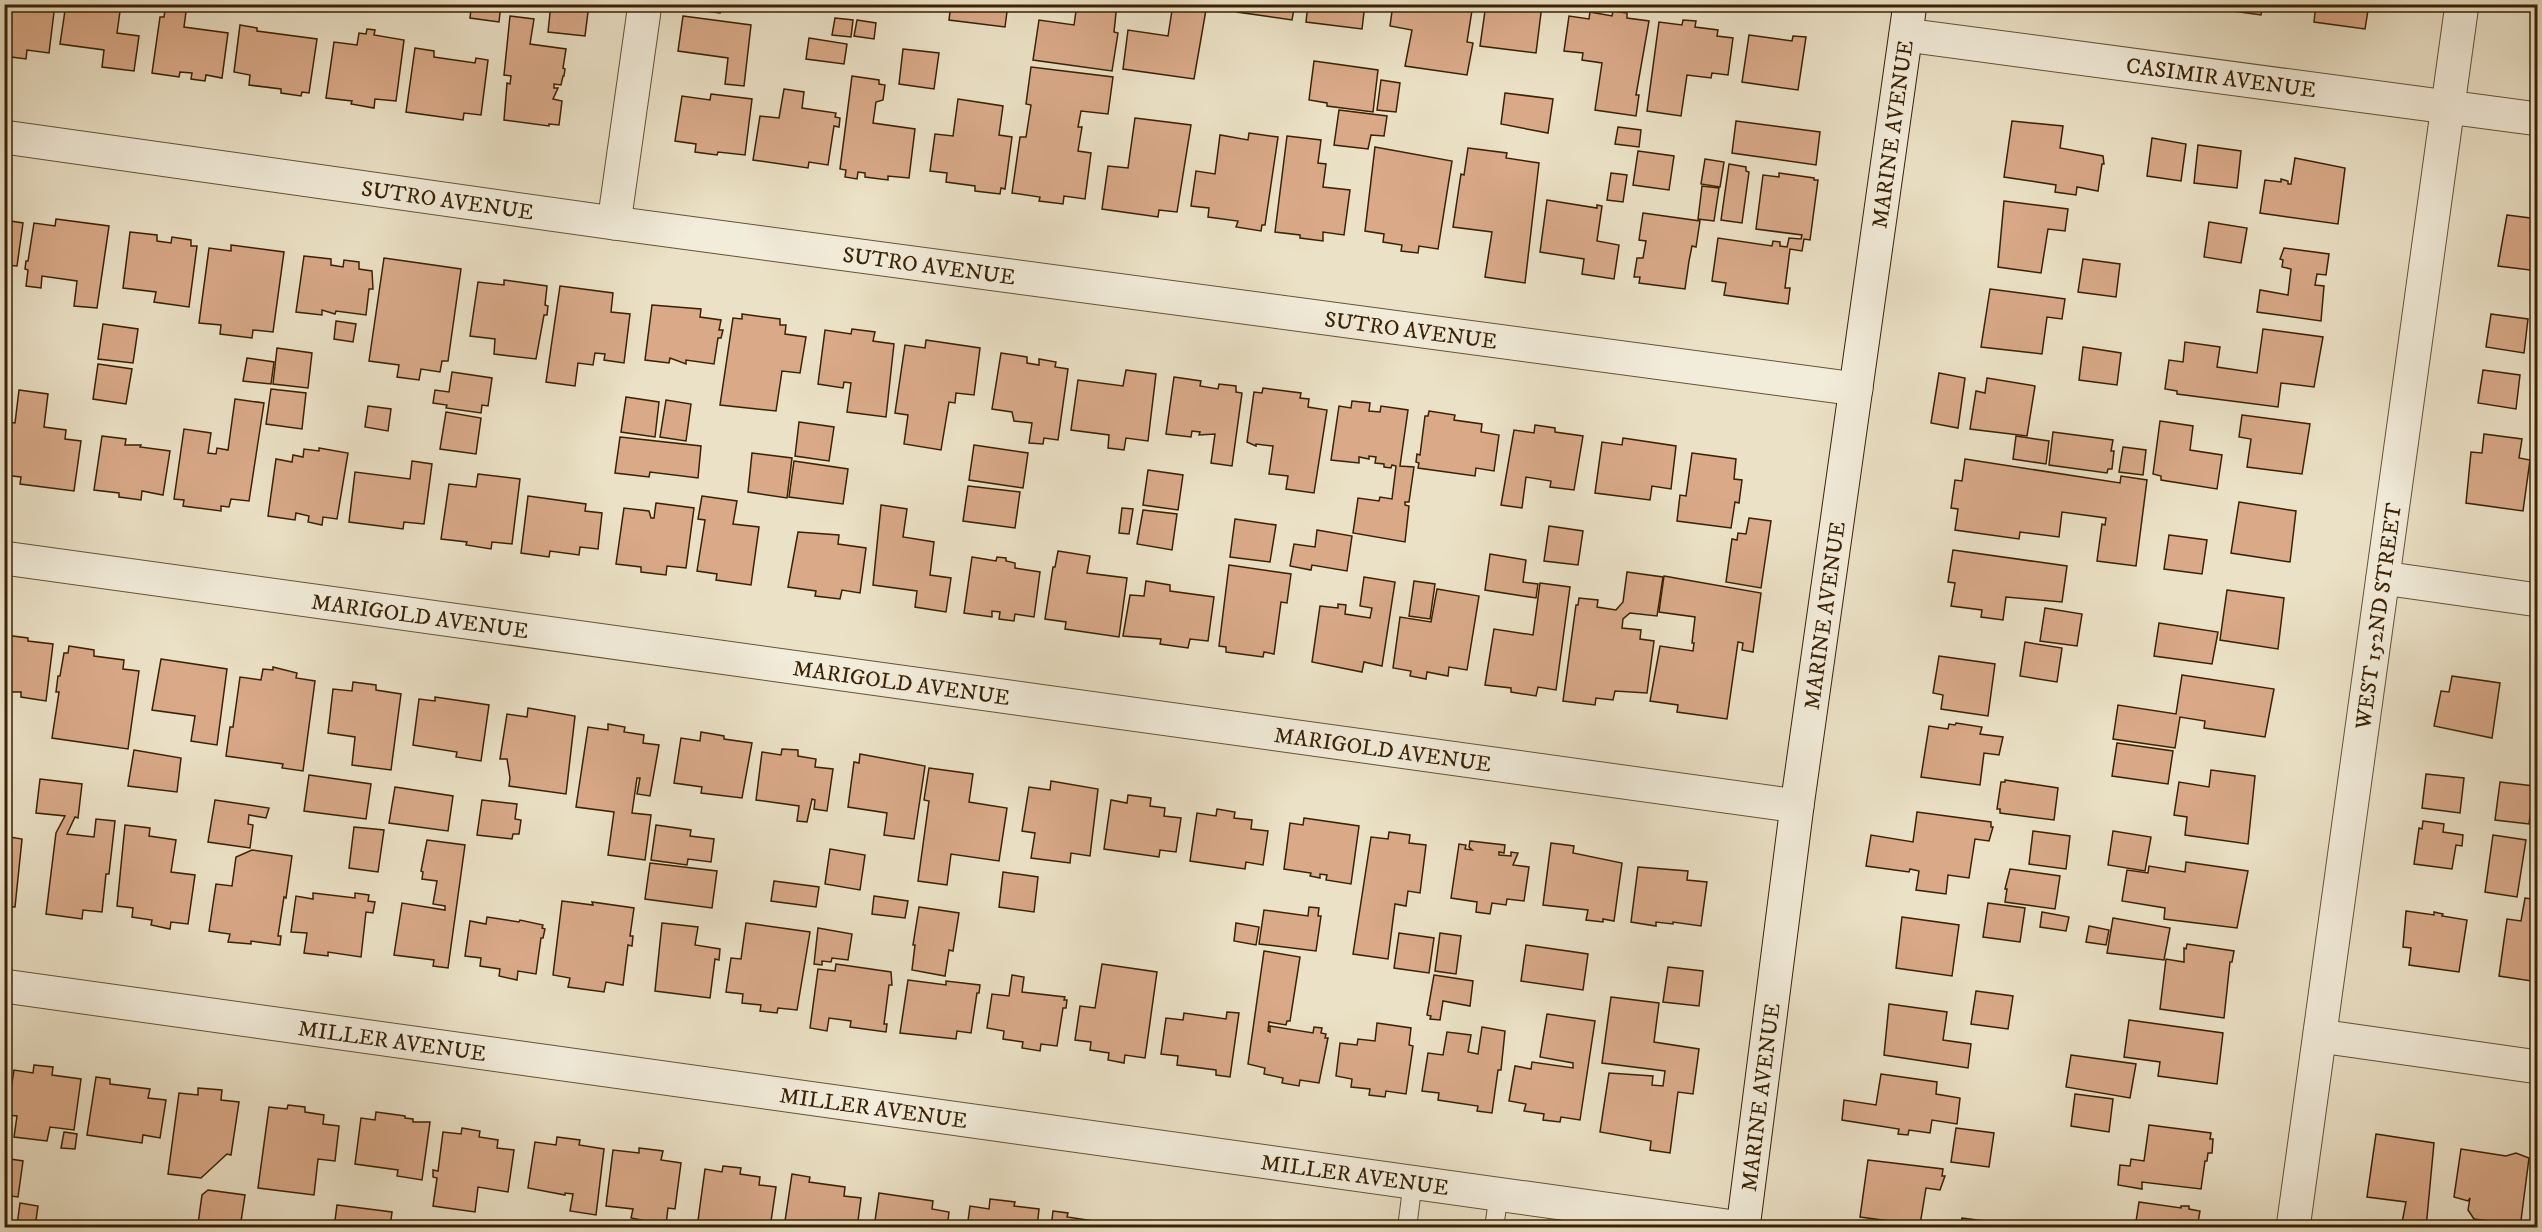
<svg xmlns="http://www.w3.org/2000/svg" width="2542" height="1232" font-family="'IM FELL DW Pica',serif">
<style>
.building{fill:#d9a988;stroke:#3a2203;stroke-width:1.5}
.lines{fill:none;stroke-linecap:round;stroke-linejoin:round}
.service-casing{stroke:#665234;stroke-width:20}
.minor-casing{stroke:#665234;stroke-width:35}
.secondary-casing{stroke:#3a2203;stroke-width:35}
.service{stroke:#f2ecda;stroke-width:18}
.minor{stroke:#f2ecda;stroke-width:33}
.secondary{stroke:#f2ecda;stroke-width:33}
.labels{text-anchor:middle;stroke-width:4.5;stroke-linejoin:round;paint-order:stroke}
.street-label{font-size:22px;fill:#3a2203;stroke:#f2ecda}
</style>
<rect width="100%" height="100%" fill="#ebe1c6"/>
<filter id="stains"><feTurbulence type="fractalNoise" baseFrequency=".00333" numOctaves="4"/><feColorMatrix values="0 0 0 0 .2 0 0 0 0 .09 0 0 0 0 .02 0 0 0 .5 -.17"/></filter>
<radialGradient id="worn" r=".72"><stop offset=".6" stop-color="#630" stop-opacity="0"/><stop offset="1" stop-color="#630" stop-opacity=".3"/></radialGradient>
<g class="building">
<polygon points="4,4 55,4 49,53 27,50 26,59 4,56"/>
<polygon points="66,4 121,4 117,33 139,36 134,71 102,67 104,50 60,44"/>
<polygon points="166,4 187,4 184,27 228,33 222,78 206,75 205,81 191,79 192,73 180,72 179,77 152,73 160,17 164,17"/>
<polygon points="343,4 375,4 374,9"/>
<polygon points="458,4 501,4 499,22 470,18 471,9 458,7"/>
<polygon points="551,4 589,4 585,36 548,32"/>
<polygon points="684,4 721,4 720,13 683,8"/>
<polygon points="951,4 1008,4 1005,27 949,20"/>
<polygon points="1077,4 1117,4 1114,32 1118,33 1112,71 1033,60 1039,20 1074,25"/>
<polygon points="1173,4 1207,4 1194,79 1123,69 1128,30 1168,36"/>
<polygon points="1227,4 1295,4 1292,20 1237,12 1238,6"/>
<polygon points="1308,4 1365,4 1362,29 1306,22"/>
<polygon points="1393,4 1473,4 1467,42 1473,43 1467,75 1405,66 1412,30 1390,26"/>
<polygon points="1486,4 1542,5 1536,53 1480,46"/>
<polygon points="2227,4 2263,4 2261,15 2226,10"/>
<polygon points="2316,4 2369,4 2365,29 2314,22"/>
<polygon points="2536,4 2538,4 2538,26 2533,26"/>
<polygon points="1613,11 1627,13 1627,18 1649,21 1636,95 1639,95 1636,116 1595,110 1602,63 1582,60 1583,53 1564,51 1569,16 1589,19 1590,12 1612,16"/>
<polygon points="510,16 534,19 530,44 566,49 563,68 565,69 564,76 563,76 561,85 554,84 554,88 558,88 553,99 562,101 559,125 549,124 549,126 504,120 507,83 510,84 511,76 504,75"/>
<polygon points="683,16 751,25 744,86 725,84 728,58 678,51"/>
<polygon points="835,18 853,20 851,37 832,35"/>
<polygon points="857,20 876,23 874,39 854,36"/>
<polygon points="1683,20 1696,21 1695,27 1718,30 1717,36 1733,38 1728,75 1712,73 1711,78 1687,75 1681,116 1647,111 1659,22 1682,25"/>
<polygon points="240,25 257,28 257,31 317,39 309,93 302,92 301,96 281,93 281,89 249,85 250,75 234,72"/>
<polygon points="367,29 375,30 374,35 404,40 396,101 375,99 374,108 351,104 352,101 326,98 334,42 357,45 359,33 366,34"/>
<polygon points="1749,35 1792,41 1793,36 1806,37 1798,90 1742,82"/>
<polygon points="809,38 847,44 844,64 806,59"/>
<polygon points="415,48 434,51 434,57 475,63 476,58 488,60 481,115 464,113 463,120 406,112"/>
<polygon points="903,49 939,53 934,89 899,84"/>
<polygon points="1314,61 1378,70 1373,112 1327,106 1327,103 1309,100"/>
<polygon points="1031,67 1113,77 1108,114 1081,111 1078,127 1082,127 1078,151 1091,153 1085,199 1064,196 1063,204 1039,201 1040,197 1012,193 1020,137 1026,137 1031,105 1026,104"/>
<polygon points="852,76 879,80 879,84 885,85 883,100 876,102 873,123 915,129 909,178 888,176 888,180 865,177 865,173 858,172 857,179 845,177 846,170 840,169"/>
<polygon points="1381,80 1400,83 1396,112 1377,110"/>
<polygon points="784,89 804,92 802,108 836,113 835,117 840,118 839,127 834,126 828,165 809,162 808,168 753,160 760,116 779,118"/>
<polygon points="1505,93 1553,99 1548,133 1501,124"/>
<polygon points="711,94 752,99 745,155 718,152 717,155 695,152 696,144 675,141 682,96 710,100"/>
<polygon points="958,99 1003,106 999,135 1012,137 1005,189 1001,188 1000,194 975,191 975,186 946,182 947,173 930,171 935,134 953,136"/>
<polygon points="1339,110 1387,116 1384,136 1371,135 1368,149 1334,145"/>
<polygon points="1135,118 1191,125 1177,212 1159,210 1158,217 1102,209 1108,166 1128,168"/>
<polygon points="1736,121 1820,132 1816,165 1732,153"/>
<polygon points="2012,121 2063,126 2060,148 2103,156 2104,164 2102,164 2098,191 2077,187 2076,195 2055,192 2056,185 2004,177"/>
<polygon points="1618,127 1641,130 1639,147 1615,144"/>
<polygon points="1249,133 1278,137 1265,225 1262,225 1261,231 1236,227 1238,221 1208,217 1209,208 1191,206 1196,171 1215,174 1220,135 1248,140"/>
<polygon points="1287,136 1321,140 1318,163 1326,164 1323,187 1350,190 1344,235 1323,232 1323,241 1300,238 1300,235 1275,232"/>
<polygon points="2152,138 2186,144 2181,181 2147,176"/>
<polygon points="2198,145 2241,151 2237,188 2194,183"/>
<polygon points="1375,147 1452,161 1438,249 1419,246 1418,253 1401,251 1402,245 1383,242 1384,234 1365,231"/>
<polygon points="1468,148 1507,153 1506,158 1539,163 1525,283 1485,277 1492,232 1453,227 1461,174 1464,175"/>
<polygon points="1638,151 1674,156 1669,190 1633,185"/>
<polygon points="2295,158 2345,168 2338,224 2260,213 2265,180 2281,182 2281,179 2288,181 2288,184 2291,184"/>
<polygon points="1705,159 1724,162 1720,187 1701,184"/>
<polygon points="1729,164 1746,167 1746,171 1749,172 1742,223 1721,220"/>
<polygon points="1611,173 1627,175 1623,202 1607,200"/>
<polygon points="1779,173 1814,178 1814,180 1818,180 1810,240 1804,239 1802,251 1790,249 1785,288 1790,288 1788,304 1724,295 1726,283 1712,281 1718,238 1772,246 1773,241 1780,242 1780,246 1787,247 1789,238 1801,239 1802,235 1756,229 1763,175 1779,177"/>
<polygon points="1702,186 1719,188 1714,221 1698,219"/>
<polygon points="1547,200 1597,208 1597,205 1602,206 1597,241 1619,245 1614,279 1582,274 1584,259 1540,252"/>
<polygon points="2004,201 2068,209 2065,231 2048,229 2041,273 1998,267"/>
<polygon points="1643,213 1700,221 1696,247 1692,246 1689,261 1685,289 1639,283 1640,277 1634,277 1637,258 1643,258 1646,241 1639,240"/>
<polygon points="2507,215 2538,219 2538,271 2498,266"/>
<polygon points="56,219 109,226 97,308 74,306 77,281 42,276 41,288 26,286 28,270 25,269 26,261 28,261 34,223 55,226"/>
<polygon points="4,220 23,223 17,266 4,265"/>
<polygon points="2209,222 2247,228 2241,263 2204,257"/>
<polygon points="130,232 157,235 157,241 171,243 172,237 191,240 191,246 197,246 189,307 154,302 156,292 123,288"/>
<polygon points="231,245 284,252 273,332 253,330 252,338 220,334 221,325 199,323 209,248 231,251"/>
<polygon points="2284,248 2329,254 2326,275 2317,274 2315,285 2324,286 2321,321 2257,312 2260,290 2288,295 2291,269 2282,267 2283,260 2280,259"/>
<polygon points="304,256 331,259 331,265 343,267 344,260 359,262 359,269 372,271 373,289 369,289 366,315 336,311 335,314 322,310 322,315 296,312"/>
<polygon points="384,258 461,269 448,361 442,361 440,372 421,369 419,380 397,377 399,365 369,361"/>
<polygon points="2083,259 2120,264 2116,297 2078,292"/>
<polygon points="504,280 547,286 545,305 548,306 547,315 544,315 536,359 494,354 495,339 470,336 478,282 504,285"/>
<polygon points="560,286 613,293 611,312 630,314 624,363 604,360 605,354 595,353 593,365 578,363 575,386 546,382"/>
<polygon points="1990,289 2065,299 2062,319 2047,317 2042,354 1981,347"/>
<polygon points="652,305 701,309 700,317 721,320 719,330 723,330 721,338 718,338 714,364 686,360 686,364 670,358 669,363 645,360"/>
<polygon points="742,314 780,319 780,325 786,325 785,334 806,337 800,373 782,371 776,411 720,405 733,318 742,319"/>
<polygon points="2491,314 2528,319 2524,353 2486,347"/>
<polygon points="336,321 356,324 353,342 334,339"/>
<polygon points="103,324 138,329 133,363 98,359"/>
<polygon points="852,329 875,332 873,341 894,344 886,417 847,412 851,383 844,382 843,388 818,384 825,330 851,334"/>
<polygon points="2263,329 2323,337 2314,387 2281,383 2278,407 2177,394 2177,391 2165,389 2169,360 2183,362 2185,342 2220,347 2217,367 2257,373"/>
<polygon points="926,340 980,348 974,395 956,393 955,403 949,402 941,450 904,444 908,415 895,413 905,345 925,348"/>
<polygon points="2083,347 2121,353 2117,385 2079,380"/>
<polygon points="277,348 312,353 308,388 273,384"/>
<polygon points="1001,353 1027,357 1027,363 1039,365 1039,359 1056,362 1055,367 1068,369 1058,440 1044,438 1043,444 1029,443 1032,423 1014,421 1012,412 992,409"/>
<polygon points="247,358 274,362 271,384 243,381"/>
<polygon points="98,364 132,369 126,404 93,399"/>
<polygon points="1126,370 1156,374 1148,441 1126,438 1124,450 1108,448 1109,435 1071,430 1078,380 1123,386"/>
<polygon points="2483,370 2520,375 2516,409 2478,403"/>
<polygon points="452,372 492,378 488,406 482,405 481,413 446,408 447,405 433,403 435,390 449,392"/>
<polygon points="1939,373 1965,378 1958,428 1931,423"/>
<polygon points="1174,377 1201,381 1200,386 1218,389 1219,384 1236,386 1236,392 1242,393 1232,466 1211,463 1215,434 1199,435 1200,432 1192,431 1191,437 1166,434"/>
<polygon points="1987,378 2035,386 2027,436 1970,429 1976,391 1985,393"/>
<polygon points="1263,388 1301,393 1300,398 1309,399 1308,407 1327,410 1314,493 1286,489 1288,476 1269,474 1273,446 1256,444 1256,446 1247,442 1254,392 1262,393"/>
<polygon points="271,389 306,393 302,429 266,424"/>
<polygon points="19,390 48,394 44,427 66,430 65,439 81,441 74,491 20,484 21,477 4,475 8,422 15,423"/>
<polygon points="626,397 659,402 655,437 621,432"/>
<polygon points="235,399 264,403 249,501 231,499 229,507 221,506 221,511 183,506 184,500 174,499 184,429 211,433 208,453 216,454 217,448 228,450"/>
<polygon points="666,400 691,404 686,441 660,437"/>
<polygon points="1352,401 1370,403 1369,411 1380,412 1381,406 1408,410 1400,466 1414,467 1409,502 1405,502 1405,505 1409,506 1405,542 1353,533 1358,498 1379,501 1380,497 1392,499 1396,466 1392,465 1391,468 1384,467 1384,464 1375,463 1376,457 1369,456 1369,459 1359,457 1359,463 1331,460 1339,406 1351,408"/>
<polygon points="368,406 391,409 388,431 365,427"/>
<polygon points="1429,411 1455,415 1454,420 1482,424 1481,432 1499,435 1494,471 1476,468 1475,476 1418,468 1419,463 1416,462 1417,454 1420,455 1425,416 1428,416"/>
<polygon points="446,412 481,418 476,454 440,449"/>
<polygon points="2242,415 2310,424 2302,474 2247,467 2251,439 2239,437"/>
<polygon points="2160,421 2193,426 2190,450 2222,455 2217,489 2161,480 2161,476 2153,474"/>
<polygon points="799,422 834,427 829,461 795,456"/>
<polygon points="1535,425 1555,428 1555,432 1583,436 1574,490 1550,487 1551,481 1526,477 1522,508 1501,505 1514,430 1534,433"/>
<polygon points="2053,432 2113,440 2111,451 2114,451 2112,469 2108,469 2107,473 2049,465"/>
<polygon points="2484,434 2522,439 2519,458 2530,460 2523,511 2466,503 2471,452 2482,453"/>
<polygon points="102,436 126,439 125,445 141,445 140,447 170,451 163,495 142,491 141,500 119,497 119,493 94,490"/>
<polygon points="2016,436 2049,441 2046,464 2013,459"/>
<polygon points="620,437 701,446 698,478 650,472 649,477 615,473"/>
<polygon points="1623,438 1676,446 1671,489 1652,486 1650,500 1595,493 1602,442 1622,445"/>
<polygon points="974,445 1028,453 1023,488 969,480"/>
<polygon points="2123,447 2146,450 2143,475 2119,472"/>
<polygon points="319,448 348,453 337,519 323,517 322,525 308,522 309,516 296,513 295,520 268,516 276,459 292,462 293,455 303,457 304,449 319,451"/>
<polygon points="752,453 792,458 787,498 748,492"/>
<polygon points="1692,453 1736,459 1734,479 1742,480 1739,503 1735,502 1731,528 1677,521 1680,495 1686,496"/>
<polygon points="1965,459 2120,483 2121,476 2147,480 2136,566 2097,561 2102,524 2105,525 2106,518 2062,512 2059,537 2020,532 2019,539 1955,530 1958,509 1951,508 1955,480 1962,481"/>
<polygon points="412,461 432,464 424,524 404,522 403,529 349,522 355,472 410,479"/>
<polygon points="794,461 848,469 843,504 789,497"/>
<polygon points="1148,470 1183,475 1178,510 1143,505"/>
<polygon points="478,474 520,479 512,544 492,542 491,549 466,545 467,542 441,539 449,484 476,487"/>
<polygon points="968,486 1020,492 1015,528 963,521"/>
<polygon points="528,496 586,504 585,511 602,513 598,549 580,547 579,555 550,551 549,557 521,553"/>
<polygon points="702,496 737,501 733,524 759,527 751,585 716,580 717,574 697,571 705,520 698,519"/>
<polygon points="2239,502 2296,511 2290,562 2231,553"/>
<polygon points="656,503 694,508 686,568 667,566 666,575 641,572 641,567 616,564 624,508 649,511 651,518 654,518"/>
<polygon points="881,505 907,509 903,537 934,542 930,575 951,578 946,612 915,607 917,591 873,585"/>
<polygon points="1122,508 1133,509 1129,534 1119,533"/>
<polygon points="1143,510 1177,514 1172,550 1137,544"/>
<polygon points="1749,518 1771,521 1761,588 1726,582 1732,539 1737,540 1738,533 1746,534"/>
<polygon points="1235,519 1276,525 1270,562 1230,557"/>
<polygon points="1549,526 1583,531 1578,565 1544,561"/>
<polygon points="1317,530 1352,536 1347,571 1312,565 1311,570 1290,566 1294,544 1315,547"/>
<polygon points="798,532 839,535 838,544 866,548 860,593 842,590 840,599 815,596 816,591 788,587"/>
<polygon points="2169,535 2207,540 2202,574 2164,569"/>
<polygon points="1953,550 2067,566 2062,602 2006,597 2003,620 1981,617 1982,610 1951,606 1955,583 1948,582"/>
<polygon points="1058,551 1090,556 1087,573 1127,578 1119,637 1065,629 1066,622 1045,619 1053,567 1055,567"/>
<polygon points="1490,554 1526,560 1523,582 1538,584 1536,598 1485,590"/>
<polygon points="972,557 996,561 997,557 1006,558 1006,561 1015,563 1015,568 1040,572 1034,617 1015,614 1014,621 999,619 1000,612 992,611 992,617 964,613"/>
<polygon points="1229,565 1291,574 1287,603 1281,602 1274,654 1264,652 1263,657 1226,652 1226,647 1219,646"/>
<polygon points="1627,572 1663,577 1657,616 1630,613 1623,619 1622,628 1641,630 1640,639 1654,641 1647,693 1615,691 1613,700 1596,698 1595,705 1563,701 1576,605 1578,605 1579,598 1598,600 1597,607 1616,610 1623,602"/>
<polygon points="1664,576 1761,593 1753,652 1742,650 1743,643 1738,642 1727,719 1677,712 1678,705 1650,701 1660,646 1693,651 1694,643 1692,643 1695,617 1659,612"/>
<polygon points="1364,577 1395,582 1382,666 1364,662 1362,672 1312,662 1320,606 1338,608 1338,604 1346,605 1345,614 1370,618 1372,608 1360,606"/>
<polygon points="1146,581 1170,585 1170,591 1214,597 1208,641 1190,639 1188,648 1160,644 1161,639 1123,636 1130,595 1144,596"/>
<polygon points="1414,581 1435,584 1430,619 1409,616"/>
<polygon points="1540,583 1570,587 1556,690 1538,687 1536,696 1511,692 1511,688 1485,685 1494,629 1533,635"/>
<polygon points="1437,589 1479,596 1467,670 1449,667 1448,676 1427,672 1426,679 1410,676 1411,671 1393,668 1400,617 1431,622"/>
<polygon points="2227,590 2284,598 2278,649 2220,640"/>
<polygon points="2045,608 2082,614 2077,646 2040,641"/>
<polygon points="2159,623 2218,632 2212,664 2154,656"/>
<polygon points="5,635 28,638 28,641 53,644 46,701 21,697 21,692 5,692"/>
<polygon points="2025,642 2062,648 2057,682 2020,676"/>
<polygon points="69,646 94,650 94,656 124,660 123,669 139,671 128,749 52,738 59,692 56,692 58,676 60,676 64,653 68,653"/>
<polygon points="1939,656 1995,664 1988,716 1941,709 1943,695 1933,693"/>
<polygon points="161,659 227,669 217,745 191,741 195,716 152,710"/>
<polygon points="273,667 297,673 296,678 315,681 303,771 282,768 283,764 226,756 230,727 233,727 240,677 261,680 263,669 273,670"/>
<polygon points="2182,675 2274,689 2265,737 2204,728 2205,721 2180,717 2175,748 2113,739 2118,705 2176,714"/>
<polygon points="2452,676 2500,683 2492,738 2434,726 2441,691 2449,692"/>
<polygon points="353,682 376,685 376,690 401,694 391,770 352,765 355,737 328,733 333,689 352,691"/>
<polygon points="2538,696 2538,747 2532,746"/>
<polygon points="435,697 489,705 481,761 456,757 457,752 413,745 419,699 435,701"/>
<polygon points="528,708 575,716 566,794 509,786 510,778 507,759 500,759 507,714 527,717"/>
<polygon points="1956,723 1982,727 1980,734 2003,737 1999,755 1984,753 1980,785 1921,777 1929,726 1948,729 1949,724 1955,725"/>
<polygon points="608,724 625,727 624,732 644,735 643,743 659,745 650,796 637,794 640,778 637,778 632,813 651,815 645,860 608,855 614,812 576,807 588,727 608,730"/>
<polygon points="701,732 724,736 724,739 752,743 742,798 701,793 702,787 674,783 681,738 700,741"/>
<polygon points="2117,743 2173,751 2168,784 2112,776"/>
<polygon points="782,749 798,750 798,756 816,759 815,767 833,769 827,811 814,809 815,800 812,799 807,822 797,821 799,806 756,800 762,752 781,755"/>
<polygon points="134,750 181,758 177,792 128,786"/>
<polygon points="860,754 925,766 914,839 884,835 887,813 848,807 854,762 859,763"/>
<polygon points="929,768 973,774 969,802 1007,808 999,861 951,854 947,885 918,881 929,801 924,800"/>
<polygon points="2211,770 2255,776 2248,844 2185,835 2187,817 2174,815 2179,782 2209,787"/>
<polygon points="2426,774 2464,778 2460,813 2422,808"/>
<polygon points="309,775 371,784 366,819 304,811"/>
<polygon points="40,779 82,784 78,818 75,817 67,834 94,837 96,819 115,821 109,874 106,874 102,912 83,910 82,919 46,914 56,833 65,816 36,813"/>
<polygon points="2005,780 2058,788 2054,820 2000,813 2000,809 1997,809 2001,782 2005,782"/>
<polygon points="1051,781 1098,789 1090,856 1071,853 1070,863 1031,858 1035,833 1022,831 1029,787 1050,790"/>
<polygon points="2500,782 2534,786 2529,824 2495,820"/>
<polygon points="395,787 453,796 448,831 389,823"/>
<polygon points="1128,795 1151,798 1150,806 1165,808 1164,816 1181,818 1176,852 1160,850 1159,857 1104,849 1111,800 1127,803"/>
<polygon points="215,800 269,808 266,818 249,815 248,824 253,825 250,848 208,842"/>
<polygon points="482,800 517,804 515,819 521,820 519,834 513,834 512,839 477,835"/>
<polygon points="1217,809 1235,812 1234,818 1252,820 1251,829 1268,831 1263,865 1246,862 1245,869 1190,861 1197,813 1216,816"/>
<polygon points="1917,812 1991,822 1991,827 1993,827 1989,841 1975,839 1969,878 1948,875 1946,894 1916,890 1919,871 1910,869 1909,872 1866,866 1871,835 1913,842"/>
<polygon points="1304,818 1359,826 1351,884 1326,880 1327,875 1320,874 1320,878 1310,876 1311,873 1284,869 1290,823 1303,825"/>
<polygon points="2423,821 2444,824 2443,832 2463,835 2462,846 2456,845 2452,869 2414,864 2419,828 2422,829"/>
<polygon points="125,825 150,828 149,836 176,840 171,872 195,875 188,924 171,922 170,929 151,925 152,920 132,917 133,908 117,906"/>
<polygon points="656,825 691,830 690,836 714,839 711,862 688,859 687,865 651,860"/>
<polygon points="354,827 384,830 378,872 349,868"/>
<polygon points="2033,831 2070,836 2066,869 2029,864"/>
<polygon points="2113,831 2151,837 2145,871 2108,865"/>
<polygon points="1389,832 1410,835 1409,843 1426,845 1420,893 1408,891 1406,906 1395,904 1388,959 1353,954 1371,837 1388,839"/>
<polygon points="2493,835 2526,840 2517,897 2485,892"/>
<polygon points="4,836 22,839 15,907 4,906"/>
<polygon points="427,840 465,845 448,968 433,966 434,960 394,955 402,903 445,910 445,906 433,904 437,881 422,879 423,872 421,871"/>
<polygon points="1470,841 1505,845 1504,853 1499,852 1499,855 1511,856 1511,852 1518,853 1513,865 1529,867 1524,901 1507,899 1506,905 1492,903 1490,914 1476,912 1477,902 1451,898 1459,844 1466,845 1465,849 1472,850 1469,847"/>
<polygon points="1551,843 1574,846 1573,853 1622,863 1614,921 1603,919 1603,922 1586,920 1588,910 1543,905"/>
<polygon points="830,849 865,855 860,890 825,884"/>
<polygon points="252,850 292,856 286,898 284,897 278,936 281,936 280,945 251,941 251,944 228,942 230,934 209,931 216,884 232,886 236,857"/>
<polygon points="2186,862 2248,871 2237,928 2164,919 2165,908 2122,901 2127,870 2148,873 2149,866 2185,872"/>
<polygon points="650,863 717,871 712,908 645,899"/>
<polygon points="1638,867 1688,871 1687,880 1707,882 1701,926 1673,922 1673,924 1656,922 1656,926 1631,922"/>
<polygon points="2010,869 2060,876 2055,909 2005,902 2007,889 2005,889"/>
<polygon points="1003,872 1038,877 1034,912 999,907"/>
<polygon points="774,881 819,887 816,907 771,901"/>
<polygon points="313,893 355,898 355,893 369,895 368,901 375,902 373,913 366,912 361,957 328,952 328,956 304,953 307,933 291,932 296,896 313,899"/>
<polygon points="874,896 908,901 905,918 872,914"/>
<polygon points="2525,898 2538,900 2538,982 2499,976 2507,919 2521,921"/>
<polygon points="562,901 593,905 592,902 634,908 630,936 633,936 632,946 628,945 623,985 606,982 604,992 568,987 570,978 553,975"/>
<polygon points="1988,903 2025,908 2020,942 1983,937"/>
<polygon points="919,907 959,913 953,951 949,950 945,976 912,970 915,945 913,945"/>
<polygon points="1309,907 1319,908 1318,916 1321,916 1316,951 1259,944 1264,910 1308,916"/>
<polygon points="2406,911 2434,915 2434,912 2443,914 2442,916 2467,920 2459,972 2409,965 2411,948 2403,947"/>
<polygon points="2042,912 2069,917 2066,931 2040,927"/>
<polygon points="487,917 519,922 520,920 543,925 542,928 545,929 543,938 541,938 536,974 518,971 517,980 499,976 500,969 480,966 481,958 465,956 470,921 486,924"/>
<polygon points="1902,917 1959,925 1952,976 1896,968"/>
<polygon points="2113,918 2170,928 2164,960 2107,953"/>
<polygon points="662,923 698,927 695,945 720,949 719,960 715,959 710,998 655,991"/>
<polygon points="746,923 810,932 797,1010 778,1008 777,1013 760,1011 761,1005 742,1003 743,994 726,992 731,958 741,959"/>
<polygon points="1236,923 1259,927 1256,945 1234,941"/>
<polygon points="2089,926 2109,930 2106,945 2086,942"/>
<polygon points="818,928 852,934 848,960 832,958 831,962 822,961 822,965 814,964"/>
<polygon points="1399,933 1434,938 1429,973 1394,968"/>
<polygon points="1440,933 1461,936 1456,974 1435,971"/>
<polygon points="2187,944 2234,951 2232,962 2230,962 2224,1018 2160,1009 2166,959 2184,962 2184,948 2186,949"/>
<polygon points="1526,945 1588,954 1583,990 1521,981"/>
<polygon points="1264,951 1300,957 1290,1021 1287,1021 1286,1025 1269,1022 1268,1031 1270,1032 1270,1026 1313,1033 1314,1027 1322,1028 1321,1033 1326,1034 1325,1038 1328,1038 1319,1083 1300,1080 1299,1086 1282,1083 1283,1078 1264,1074 1265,1068 1248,1064"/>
<polygon points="836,964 891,972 892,985 889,985 884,1024 887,1024 886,1032 850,1027 851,1021 829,1018 827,1031 810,1028 818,969 835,971"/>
<polygon points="1102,964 1157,972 1145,1058 1125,1055 1124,1063 1108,1060 1109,1053 1090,1050 1091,1042 1075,1040 1080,1006 1095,1008"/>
<polygon points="1668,967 1703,971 1699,1006 1663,1002"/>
<polygon points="1012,975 1024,977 1022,992 1065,997 1064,1000 1067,1000 1066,1008 1063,1008 1057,1046 1041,1044 1040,1051 1022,1048 1023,1042 1003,1039 1004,1031 987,1028 992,994 1009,996"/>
<polygon points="1434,975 1473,981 1470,1006 1443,1001 1440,1020 1430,1019 1431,1016 1427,1015"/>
<polygon points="908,980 946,985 946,981 980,985 979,993 977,993 971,1033 957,1031 956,1039 900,1033"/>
<polygon points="1976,991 2013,996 2008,1029 1971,1024"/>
<polygon points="1611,997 1659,1003 1654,1042 1699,1049 1693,1094 1678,1092 1670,1153 1650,1150 1651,1141 1600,1132 1609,1073 1653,1076 1652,1085 1663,1086 1665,1071 1602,1063"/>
<polygon points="1889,1004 1947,1012 1943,1040 1971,1044 1968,1068 1884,1055"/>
<polygon points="1227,1012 1239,1013 1230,1077 1216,1075 1216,1070 1177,1065 1178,1056 1161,1054 1166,1018 1183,1020 1184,1013 1226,1019"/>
<polygon points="1547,1014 1595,1021 1580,1120 1561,1117 1560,1122 1543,1120 1544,1114 1524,1111 1526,1104 1509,1101 1515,1066 1531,1069 1532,1062 1573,1068 1573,1063 1540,1057"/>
<polygon points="2129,1020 2223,1033 2217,1084 2158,1076 2160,1062 2124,1057"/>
<polygon points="1377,1023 1411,1028 1409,1045 1413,1046 1406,1094 1386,1091 1385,1097 1369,1095 1370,1089 1351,1087 1352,1079 1336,1076 1340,1043 1357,1045 1358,1039 1375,1041"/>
<polygon points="1482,1027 1505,1031 1501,1070 1498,1070 1492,1113 1477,1111 1478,1106 1438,1100 1439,1093 1422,1091 1428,1053 1443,1055 1447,1032 1471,1035 1468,1052 1478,1054"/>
<polygon points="2071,1055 2136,1064 2130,1098 2066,1087"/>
<polygon points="34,1065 53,1067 52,1075 81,1079 74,1130 50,1127 47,1141 14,1137 17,1116 7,1115 14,1070 33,1073"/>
<polygon points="1881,1074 1937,1082 1936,1094 1960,1098 1957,1124 1932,1120 1930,1133 1909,1130 1908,1135 1898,1134 1899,1129 1842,1120 1844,1100 1876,1105"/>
<polygon points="96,1077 110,1079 110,1084 150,1089 148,1098 166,1100 160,1138 143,1135 142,1143 87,1135"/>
<polygon points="198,1088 222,1090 221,1100 239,1102 231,1155 227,1154 201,1178 168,1174 179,1093 198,1095"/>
<polygon points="2075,1094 2113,1099 2109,1132 2071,1126"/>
<polygon points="288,1105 305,1107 305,1112 324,1115 323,1124 339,1126 335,1161 318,1159 314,1195 258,1188 269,1107 287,1109"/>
<polygon points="376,1112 405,1116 405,1118 413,1119 413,1122 430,1122 422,1180 397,1176 398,1170 355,1164 361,1118 375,1120"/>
<polygon points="2149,1125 2211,1133 2210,1139 2213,1139 2212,1153 2208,1153 2207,1161 2205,1161 2201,1189 2142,1182 2142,1189 2118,1185 2120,1165 2130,1166 2131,1159 2144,1161"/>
<polygon points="462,1128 480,1131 479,1137 498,1140 497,1148 514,1150 508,1192 478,1187 475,1212 433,1206 437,1178 433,1177 433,1170 438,1171 443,1132 461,1134"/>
<polygon points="1956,1128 1994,1133 1989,1167 1951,1162"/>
<polygon points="64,1132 77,1134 75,1149 61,1148"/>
<polygon points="2376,1134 2434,1143 2426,1228 2401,1228 2406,1202 2367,1197"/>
<polygon points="557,1137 580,1140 579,1145 604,1149 596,1215 570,1211 573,1194 565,1193 565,1195 528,1188 535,1142 556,1145"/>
<polygon points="639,1148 663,1151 661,1160 681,1163 675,1209 668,1208 666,1225 631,1218 633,1209 606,1206 613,1150 639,1153"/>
<polygon points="2461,1149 2506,1156 2516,1153 2529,1158 2520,1228 2496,1228 2497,1222 2474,1219 2468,1210 2470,1198 2468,1201 2454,1197"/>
<polygon points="4,1158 23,1161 18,1197 4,1195"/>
<polygon points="1868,1160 1943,1169 1942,1176 1945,1176 1940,1190 1926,1188 1920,1225 1860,1217"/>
<polygon points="723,1166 741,1168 740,1174 760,1177 759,1185 776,1187 770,1228 755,1228 712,1221 711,1228 697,1228 705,1169 722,1172"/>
<polygon points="792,1174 810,1177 809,1182 845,1187 844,1196 861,1198 857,1228 784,1228"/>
<polygon points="208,1190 245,1195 240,1228 198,1224 202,1195"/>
<polygon points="879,1193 933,1201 932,1209 949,1212 947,1228 874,1228"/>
<polygon points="990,1199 1015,1202 1014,1206 1039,1209 1037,1228 967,1228 970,1206 989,1209"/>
<polygon points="2139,1202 2181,1208 2181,1206 2189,1206 2189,1209 2200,1211 2197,1228 2135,1228"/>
<polygon points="20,1203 38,1206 35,1227 17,1225"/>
<polygon points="337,1205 392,1212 390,1228 334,1228"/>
<polygon points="1053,1211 1068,1213 1067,1217 1107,1223 1107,1228 1051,1228"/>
<polygon points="1962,1218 1999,1223 1998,1228 1960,1228"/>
<polygon points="470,1223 498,1228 470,1228"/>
<polygon points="1157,1224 1176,1226 1176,1228 1157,1228"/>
</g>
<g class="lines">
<g class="service-casing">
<g id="service">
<polyline points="1407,1228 1413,1181"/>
<polyline points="1494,1228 1499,1193"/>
</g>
</g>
<g class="minor-casing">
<g id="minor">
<path id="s1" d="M1906 35 2538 119"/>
<path id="s2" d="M4 137 614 223 1856 389"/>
<polyline points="614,223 645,4"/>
<path id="s3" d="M4 558 1797 806"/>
<polyline points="2383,578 2538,600"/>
<path id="s4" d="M4 986 1741 1228"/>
<polyline points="2320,1036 2538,1067"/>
<path id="s5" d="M2293 1228 2462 4"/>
</g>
</g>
<g class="secondary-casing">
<g id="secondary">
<path id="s6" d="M1743 1228 1797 806 1910 4"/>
</g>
</g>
<use href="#service" class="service"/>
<use href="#minor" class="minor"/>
<use href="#secondary" class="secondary"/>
</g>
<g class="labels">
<g class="street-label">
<text dy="8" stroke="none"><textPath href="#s1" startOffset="318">CASIMIR AVENUE</textPath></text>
<text dy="8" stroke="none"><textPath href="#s6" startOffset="1104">MARINE AVENUE</textPath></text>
<text dy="8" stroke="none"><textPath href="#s2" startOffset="448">SUTRO AVENUE</textPath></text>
<text dy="8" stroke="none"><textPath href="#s2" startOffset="934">SUTRO AVENUE</textPath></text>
<text dy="8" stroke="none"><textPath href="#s2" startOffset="1420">SUTRO AVENUE</textPath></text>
<text dy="8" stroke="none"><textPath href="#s3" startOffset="420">MARIGOLD AVENUE</textPath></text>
<text dy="8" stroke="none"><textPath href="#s6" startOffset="618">MARINE AVENUE</textPath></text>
<text dy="8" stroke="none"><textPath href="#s5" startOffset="618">WEST 152ND STREET</textPath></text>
<text dy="8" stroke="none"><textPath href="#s3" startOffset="906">MARIGOLD AVENUE</textPath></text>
<text dy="8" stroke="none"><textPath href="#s3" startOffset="1392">MARIGOLD AVENUE</textPath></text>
<text dy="8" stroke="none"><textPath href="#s4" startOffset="392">MILLER AVENUE</textPath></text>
<text dy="8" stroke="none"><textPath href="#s6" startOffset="132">MARINE AVENUE</textPath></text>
<text dy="8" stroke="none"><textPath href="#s4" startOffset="878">MILLER AVENUE</textPath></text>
<text dy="8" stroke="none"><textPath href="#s4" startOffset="1364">MILLER AVENUE</textPath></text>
</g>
</g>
<rect width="2542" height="1232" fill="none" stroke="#ebe1c6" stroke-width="24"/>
<rect x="6" y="6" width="2530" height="1220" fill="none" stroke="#3a2203" stroke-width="3"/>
<rect x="12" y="12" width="2518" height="1208" fill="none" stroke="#3a2203" stroke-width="1.5"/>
<rect width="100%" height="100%" filter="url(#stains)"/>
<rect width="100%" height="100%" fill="url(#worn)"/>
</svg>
